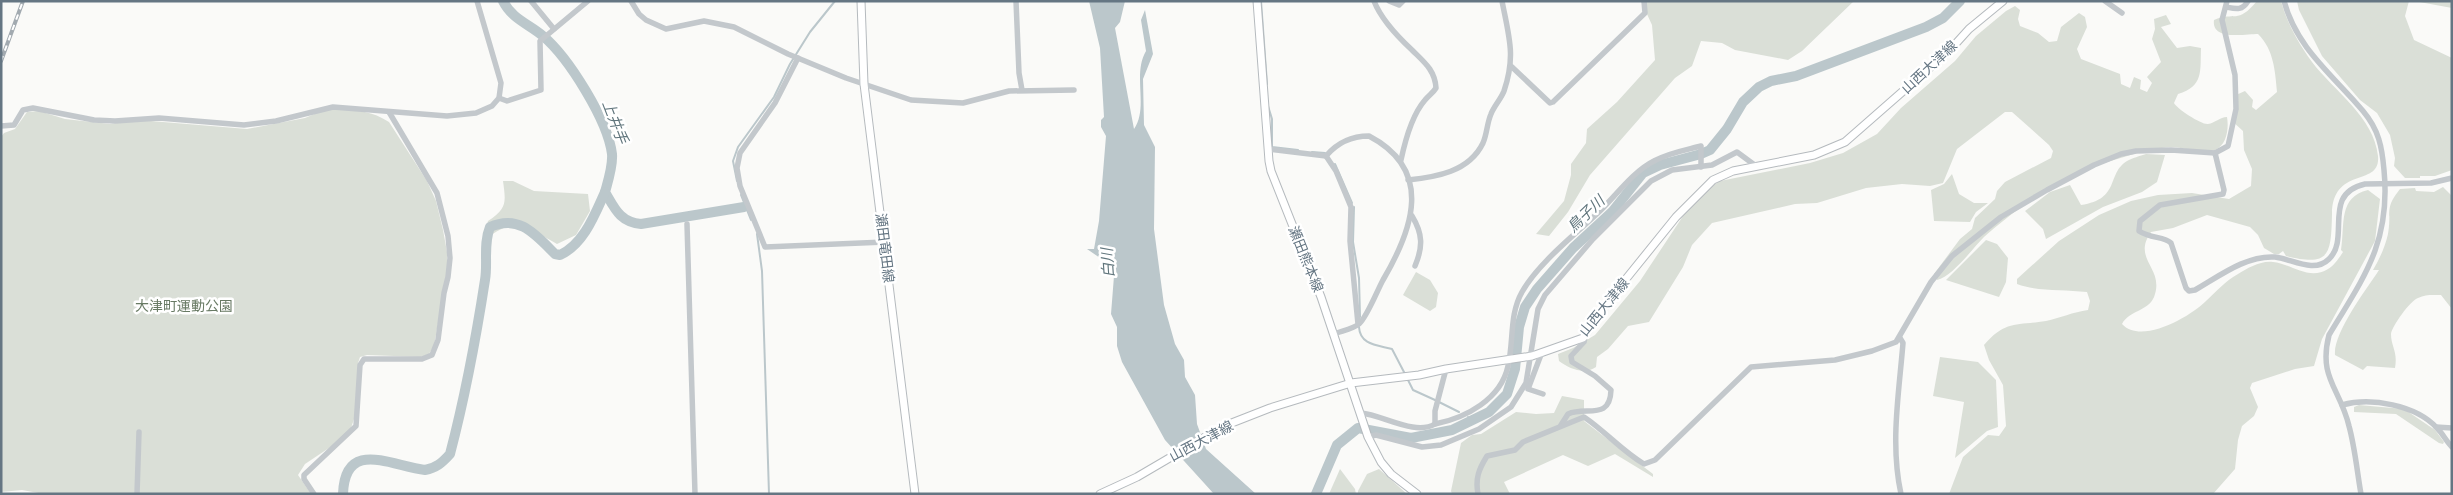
<svg xmlns="http://www.w3.org/2000/svg" width="2453" height="495" font-family="Helvetica,'Noto Sans JP',sans-serif">
<style>
.green{fill:#dadfd7}
.water{fill:#bbc7cb}
.lines{fill:none;stroke-linecap:round;stroke-linejoin:round}
.stream{stroke:#bbc7cb;stroke-width:2}
.river{stroke:#bbc7cb;stroke-width:10}
.major-casing{stroke:#b5babe;stroke-width:9}
.minor{stroke:#c3c8cc;stroke-width:5.5}
.major{stroke:#fff;stroke-width:7}
.rail-casing{stroke:#a2aab0;stroke-width:4}
.rail{stroke:#fff;stroke-width:2;stroke-dasharray:5.5;stroke-linecap:butt}
.labels{text-anchor:middle;stroke-width:5;stroke-linejoin:round;paint-order:stroke}
.street-label{font-size:14px;fill:#657683;stroke:#fff}
.park-label{font-size:14px;fill:#687a64;stroke:#fff}
.water-label{font-size:15px;font-style:italic;fill:#60757c;stroke:#fff}
</style>
<rect width="100%" height="100%" fill="#fafaf8"/>
<g class="green">
<polygon points="1641,1 1854,1 1802,51 1788,60 1735,50 1722,43 1701,41 1692,66 1675,78 1590,175 1568,212 1549,236 1536,234 1564,201 1571,175 1571,164 1586,143 1587,129 1617,102 1655,60 1652,25"/>
<path d="M2257 1H2281C2287 23 2298 43 2312 62 2334 91 2374 117 2378 156 2381 188 2333 165 2332 214 2331 255 2330 267 2286 256L2283 251 2279 254H2274L2264 248 2258 235 2250 227 2207 215 2173 228 2151 232C2132 259 2163 267 2155 294 2151 311 2129 310 2122 324 2141 345 2190 317 2206 301 2218 290 2224 282 2238 274 2247 268 2262 260 2273 262 2292 264 2309 281 2328 269 2334 266 2339 258 2343 252L2341 250C2345 224 2338 197 2368 190L2380 199 2375 241 2322 339 2314 366 2295 369 2252 383 2250 388 2258 407 2254 416 2242 426 2238 440 2235 469 2213 494H1949L1963 457 1988 435 1999 436 2006 426 2003 385 1989 360 1984 345C2006 320 2016 326 2046 321 2060 318 2073 312 2088 310L2090 301 2087 292C2063 289 2039 292 2017 284V279L2059 241 2099 215 2131 201 2158 195 2192 193 2229 199 2251 186 2252 169 2244 150 2243 131 2232 121 2236 95 2245 91 2253 100 2252 107 2256 110 2277 92C2275 71 2274 50 2258 34 2246 34 2211 41 2214 20 2235 11 2237 25 2257 1Z"/>
<polygon points="2297,1 2409,1 2405,16 2414,40 2452,58 2452,170 2435,176 2420,176 2420,178 2405,178 2394,166 2395,158 2390,135 2377,113 2360,100 2322,56 2299,10"/>
<polygon points="2414,1 2452,1 2452,8"/>
<path d="M2015 6 2020 10 2018 19 2020 26 2038 33 2049 42 2057 41 2061 27 2079 13 2085 17 2087 27 2077 49 2081 59 2120 74 2121 84 2130 88 2134 77 2141 80 2140 89 2147 92 2152 83 2147 77 2161 62 2152 39 2155 29 2154 19 2166 15 2171 24 2161 27 2177 48 2190 46 2201 48C2200 71 2204 86 2178 94L2174 103C2177 109 2202 125 2208 124 2215 123 2220 117 2227 117 2229 128 2227 145 2215 150 2200 155 2183 146 2169 147 2141 150 2115 160 2088 168 2056 179 2010 214 1984 237 1972 249 1952 277 1937 280L1934 274 1960 239 1972 229 1975 218 1995 199 1997 191 2005 182 2051 158 2053 151 2049 145 2012 112H2005L1957 149 1943 183 1930 186 1902 184 1866 188 1817 203 1795 204 1712 223 1692 245 1683 267 1649 322 1628 326 1608 349 1597 357 1596 367C1584 375 1570 369 1559 361L1558 354 1573 348 1595 335 1640 281 1687 210 1706 190 1720 181 1810 163 1843 153 1877 134 1901 108 1955 61 1976 36 2006 11Z"/>
<path d="M324 110C348 110 368 108 389 122L427 181 436 201 443 230 447 252V272L434 346 429 354 421 357 367 355 360 357 358 363 356 413 351 428 335 444 305 464 298 475 311 494H44L22 490 1 492V137L4 133 15 129 27 112 39 111 65 119 110 124 139 120 247 129 305 118Z"/>
<path d="M2146 154 2165 155 2157 182 2142 192 2103 207 2046 239 2043 229 2025 211 2050 192 2070 185 2081 205C2121 199 2106 174 2127 161 2132 158 2140 156 2146 154Z"/>
<polygon points="1952,174 1959,194 1974,203 1988,203 1976,212 1970,222 1934,221 1931,190 1944,184"/>
<path d="M503 181H513L534 191 588 194 590 211 576 235 557 244C525 226 512 215 482 243L488 221C507 208 506 203 503 181Z"/>
<path d="M2443 187 2452 196V309L2441 295C2433 295 2426 294 2418 298 2410 301 2392 326 2391 334 2391 347 2398 351 2395 368L2367 366 2363 370 2335 355C2333 333 2366 290 2379 270H2373C2380 258 2385 247 2388 234 2392 211 2384 209 2400 189L2415 188 2416 191 2434 192Z"/>
<polygon points="1986,240 1997,244 2008,258 2006,282 1999,297 1946,280"/>
<polygon points="1416,272 1430,280 1438,293 1436,307 1430,311 1403,295"/>
<polygon points="1940,357 1978,362 1996,380 1998,427 1987,431 1955,458 1964,402 1933,396"/>
<polygon points="1562,396 1584,400 1584,421 1653,474 1653,477 1615,454 1588,466 1563,455 1504,482 1510,494 1452,494 1451,491 1461,443 1472,435 1481,434 1516,412 1536,414 1554,413"/>
<polygon points="2359,405 2404,409 2435,430 2444,442 2443,444 2439,443 2396,414 2354,412 2354,407"/>
<polygon points="1340,469 1355,489 1356,494 1329,494"/>
<polygon points="1379,469 1407,494 1358,494 1358,491 1367,474"/>
</g>
<path class="water" d="M1089 1H1125L1120 22 1115 28 1134 129C1149 107 1132 75 1146 51L1141 20 1145 10 1153 54 1143 79 1144 125 1155 147 1154 229 1164 305 1175 344 1184 360 1185 377 1195 395 1197 424 1206 449 1256 494H1214L1165 440 1122 362 1117 346V327L1111 314 1114 276 1103 260 1087 249H1094L1099 221 1106 136 1101 127V120L1104 117 1100 48Z"/>
<g class="lines">
<g class="stream">
<polyline points="1261,1 1267,84"/>
<polyline points="1268,106 1272,119 1272,147 1298,150"/>
<polyline points="1312,152 1325,153"/>
<polyline points="1335,164 1352,203"/>
<polyline points="737,181 733,161 738,147 774,97 790,64 810,32 835,1"/>
<polyline points="741,195 751,220"/>
<polyline points="1354,207 1353,242 1359,278 1360,317"/>
<polyline points="757,234 762,271 769,494"/>
<path d="M1359 327C1360 345 1377 345 1392 349L1405 374"/>
<polyline points="1407,378 1413,390 1435,400"/>
<polyline points="1439,402 1459,412"/>
<polyline points="1468,417 1473,420"/>
</g>
<g class="river">
<path d="M503 1C512 19 529 24 543 36 569 58 608 121 612 154 613 166 608 181 605 192 615 209 620 222 641 224L744 207"/>
<path d="M343 494C345 438 391 466 425 470 436 468 442 463 450 454 465 397 476 338 485 280 488 263 483 244 490 227 519 214 535 234 555 254L560 255C584 244 595 214 605 192"/>
<polyline points="1316,494 1337,445 1358,428 1411,438 1452,430 1489,412 1507,394 1515,369 1519,327 1525,307 1537,289 1573,248 1612,212 1643,173 1660,165 1701,154 1710,150 1727,129 1743,102 1759,87 1771,81 1796,76 1926,27 1943,18 1960,1"/>
</g>
<g class="major-casing">
<g id="major">
<polyline points="861,1 864,84 915,494"/>
<polyline points="1257,1 1269,161 1271,171 1321,297 1368,437 1381,462 1391,474 1417,494"/>
<polyline points="1100,494 1137,477 1224,426 1270,408 1351,383 1419,375 1446,369 1532,356 1583,338 1613,295 1676,217 1713,180 1733,171 1814,155 1845,142 1950,50 1969,29 2003,1"/>
</g>
</g>
<g class="minor">
<polyline points="531,1 554,29"/>
<polyline points="631,1 639,14 646,20 666,29 704,21 734,27 788,54 846,78 911,100 963,103 1009,91 1074,90"/>
<polyline points="1016,1 1019,73 1022,90"/>
<path d="M1374 1C1381 19 1398 37 1412 50 1424 62 1435 70 1436 88 1433 93 1429 95 1425 100 1412 115 1405 141 1401 160"/>
<polyline points="1389,1 1399,5 1403,1"/>
<polyline points="2105,1 2122,13"/>
<path d="M2284 1C2297 49 2333 75 2363 111 2379 130 2382 147 2384 170 2391 242 2364 277 2329 335 2318 378 2340 388 2349 426 2355 448 2357 471 2361 494"/>
<path d="M2226 7C2236 9 2242 11 2248 1"/>
<polyline points="798,58 775,103 740,153 737,168 740,186 765,247 885,242"/>
<polyline points="1512,67 1550,103 1553,102 1645,13 1644,1"/>
<polyline points="499,98 507,101 541,90 540,41 588,1"/>
<polyline points="1,126 14,125 23,110 33,108 94,120 115,121 159,118 244,125 276,121 333,107 447,116 476,113 492,106 499,98 501,83 477,1"/>
<path d="M1268 149 1326 156C1337 143 1351 136 1369 136 1434 170 1413 229 1383 280 1377 291 1367 317 1359 324 1353 329 1341 331 1334 334"/>
<path d="M2215 153 2224 190 2223 194 2160 205 2140 221 2139 231C2151 239 2164 236 2171 243L2186 288 2189 291 2195 290C2218 277 2246 255 2275 257 2292 259 2314 274 2329 259 2351 238 2321 194 2365 184L2431 183 2452 178"/>
<polyline points="1326,156 1336,171 1351,207 1350,241 1358,324"/>
<path d="M1408 180C1436 177 1469 172 1483 143 1487 134 1487 123 1491 114 1494 106 1501 99 1504 91 1516 56 1509 37 1502 1"/>
<path d="M1412 216C1423 234 1423 247 1415 266"/>
<polyline points="687,224 695,494"/>
<path d="M1900 338 1903 343C1899 393 1890 444 1901 494"/>
<polyline points="1542,352 1528,389 1543,394"/>
<path d="M2342 405C2371 397 2416 405 2437 428 2443 434 2446 441 2452 447"/>
<path d="M1361 413C1383 415 1415 436 1435 424V411L1446 369"/>
<path d="M1435 424C1466 418 1501 399 1508 366 1514 341 1509 315 1522 292 1539 262 1576 234 1601 210 1617 194 1634 171 1654 161 1668 153 1686 150 1701 146V167"/>
<path d="M1561 425 1568 414C1586 406 1610 421 1611 390L1595 376 1572 362 1571 356 1584 342 1586 334"/>
<polyline points="2436,427 2452,428"/>
<polyline points="1368,437 1376,435 1422,447 1441,445 1479,429 1511,407 1526,383 1538,309 1545,295 1593,239 1651,181 1672,170 1712,165 1737,152 1756,166"/>
<polyline points="137,494 139,432"/>
<polyline points="314,494 304,479 304,475 356,426 360,365 364,359 422,359 432,355 438,340 444,293 448,277 450,258 448,236 437,193 389,112"/>
<path d="M1478 494C1475 478 1479 469 1487 456L1515 450 1523 442 1584 417C1605 431 1622 451 1644 464L1655 460 1751 367 1835 360 1872 351 1896 342 1931 282 1952 256 2001 217 2047 190 2094 165 2121 154 2136 151 2171 150 2215 153 2228 146 2236 109 2235 75 2222 20 2227 1"/>
</g>
<use href="#major" class="major"/>
<g class="rail-casing">
<polyline id="rail" points="1,61 23,1"/>
</g>
<use href="#rail" class="rail"/>
</g>
<g class="labels">
<g class="street-label">
<text transform="translate(1929 67) rotate(-43)" y="5">山西大津線</text>
<text transform="translate(885 248) rotate(83)" y="5">瀬田竜田線</text>
<text transform="translate(1306 259) rotate(68)" y="5">瀬田熊本線</text>
<text transform="translate(1604 307) rotate(-51)" y="5">山西大津線</text>
<text transform="translate(1201 441) rotate(-28)" y="5">山西大津線</text>
</g>
<g class="park-label">
<text x="184" y="311">大津町運動公園</text>
</g>
<g class="water-label">
<text transform="translate(615 122) rotate(69)" y="5">上井手</text>
<text transform="translate(1586 214) rotate(-44)" y="5">鳥子川</text>
<text transform="translate(1108 263) rotate(-94)" y="5">白川</text>
</g>
</g>
<rect width="2453" height="495" fill="none" stroke="#657683" stroke-width="5"/>
</svg>
